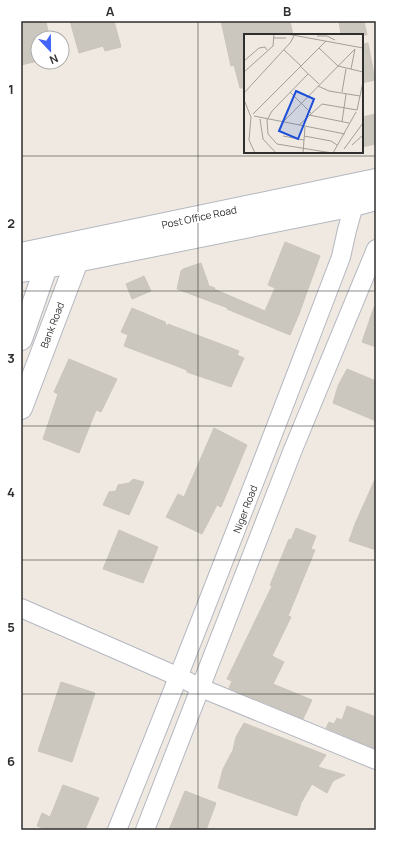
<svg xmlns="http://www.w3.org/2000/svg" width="397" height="851" font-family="Manrope,sans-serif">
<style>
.building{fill:#cbc7bf;stroke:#cbc5ba}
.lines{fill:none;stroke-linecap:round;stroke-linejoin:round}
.minor-casing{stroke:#b4b7c1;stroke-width:20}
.tertiary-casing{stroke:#b4b7c1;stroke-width:24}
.minor{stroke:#fff;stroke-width:18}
.tertiary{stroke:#fff;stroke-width:22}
.grid{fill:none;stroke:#2e2e2e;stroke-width:1;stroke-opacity:0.55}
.labels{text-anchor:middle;stroke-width:3;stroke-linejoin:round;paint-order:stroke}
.street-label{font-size:10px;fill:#2e2e2e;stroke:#fff}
.inset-road{fill:none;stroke:#a29e99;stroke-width:1}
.view{fill:#1d4ed8;fill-opacity:0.15;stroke:#1d4ed8;stroke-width:2}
.inset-edge{fill:none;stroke:#2e2e2e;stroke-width:2}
.neatline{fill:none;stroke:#2e2e2e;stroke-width:1.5}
.grid-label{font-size:13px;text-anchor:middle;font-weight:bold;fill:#2e2e2e}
</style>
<rect width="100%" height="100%" fill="#efe9e1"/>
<g class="building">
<polygon points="21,21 46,21 49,38 38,38 38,61 21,65"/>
<polygon points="70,21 114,21 121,47 105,51 103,46 79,53"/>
<polygon points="221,21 290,21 293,35 245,35 245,88 240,88 234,65 231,66"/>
<polygon points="339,21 364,21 367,35 341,35"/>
<polygon points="368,43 375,80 362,83 362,44"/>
<polygon points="376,114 376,144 362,147 362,117"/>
<polygon points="285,242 320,256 299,314 290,335 227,309 228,308 177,289 181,271 183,269 201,263 209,286 215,288 214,289 265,311 275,288 268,285"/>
<polygon points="144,276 151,291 132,299 126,284"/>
<polygon points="374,307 376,308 376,347 362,342"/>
<polygon points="132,308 165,322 167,328 168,324 239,351 237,355 244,358 231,387 187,372 187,370 124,346 128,335 121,332"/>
<polygon points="69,359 117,379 101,412 96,410 79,453 43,439 58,394 54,392"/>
<polygon points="347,369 376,381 376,421 333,403 338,386"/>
<polygon points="214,428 247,445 221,507 217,505 202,534 166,517 178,494 184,497"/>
<polygon points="376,477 376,550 349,541 355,524"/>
<polygon points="133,479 144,482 129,515 103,505 109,492 116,491 118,485 129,483"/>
<polygon points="296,528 316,536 311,549 315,550 288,616 291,617 272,656 284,662 273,684 312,700 303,719 229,688 232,681 227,679 272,586 270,585 289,539 291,540"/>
<polygon points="119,530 158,547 143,583 103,569"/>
<polygon points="61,682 95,693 72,762 38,751"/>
<polygon points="347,706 376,717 376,749 326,728 329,722 334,724 337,718 342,720"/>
<polygon points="244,723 326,755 318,767 345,775 333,781 327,793 312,784 301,803 297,816 218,788 223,769 233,750 236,737"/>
<polygon points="63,785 99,798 85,830 44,830 45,829 37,826 42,813 50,817"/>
<polygon points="185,791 216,803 206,830 169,830"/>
</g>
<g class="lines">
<g class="minor-casing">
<g id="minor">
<polyline points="21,608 179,677 201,688 376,760"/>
<path d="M117 830C194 640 268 448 341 257L347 230 357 194"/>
<polyline points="145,830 292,452 376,249"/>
</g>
</g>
<g class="tertiary-casing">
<g id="tertiary">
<polyline points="21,254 376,180"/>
<polyline points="21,271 46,267 354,205 376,199"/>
<polyline points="21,339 46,267 49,255"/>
<polyline points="21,408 77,261 79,249"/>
</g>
</g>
<use href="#minor" class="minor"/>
<use href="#tertiary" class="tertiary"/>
</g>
<path class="grid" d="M198 21V830M21 156H376M21 291H376M21 426H376M21 560H376M21 694H376"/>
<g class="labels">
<g class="street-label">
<text transform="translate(199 217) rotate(-12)" y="4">Post Office Road</text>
<text transform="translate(52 325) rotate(-69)" y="4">Bank Road</text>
<text transform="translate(245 509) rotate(-69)" y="4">Niger Road</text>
</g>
</g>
<g transform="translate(244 34)">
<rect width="119" height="119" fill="#efe9e1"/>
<path class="inset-road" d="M43 0 119 14M73 2H83L91 6M29 4H42M75 14 94 32 119 38M40 16 57 32M64 25 82 7M0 27 15 14 21 13 23 16M56 32 75 50M107 35 111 15M0 38 29 12 30 0M74 52 85 57 116 62M46 58 67 79M98 58 102 35M0 59 46 9 50 2M0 66 7 83 5 106 11 119M113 76 119 48M9 80 64 25M65 81 105 89M10 82 101 100M16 85 19 105 32 119M23 86 24 100 33 110 88 119M23 86 28 77 64 40M98 88 102 60M38 89 111 15M55 91 78 70 113 76M39 102 60 106M60 102 87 107 93 111M108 111 119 101M100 115 119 89M59 119 61 93M89 119 112 78"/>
<path class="view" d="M52 57 70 65 54 105 35 97Z"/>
<rect width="119" height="119" class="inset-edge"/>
</g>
<rect width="397" height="851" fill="none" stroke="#ffffff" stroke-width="44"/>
<g transform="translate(50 50) rotate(158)"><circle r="19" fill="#ffffff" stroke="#ababab"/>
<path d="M0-3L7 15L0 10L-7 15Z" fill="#4264fb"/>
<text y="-6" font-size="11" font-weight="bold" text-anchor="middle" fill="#2e2e2e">N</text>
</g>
<rect x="22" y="22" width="353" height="807" class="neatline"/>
<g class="grid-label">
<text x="110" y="16">A</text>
<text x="287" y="16">B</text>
<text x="11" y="94">1</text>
<text x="11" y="228">2</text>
<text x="11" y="363">3</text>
<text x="11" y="497">4</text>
<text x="11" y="632">5</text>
<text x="11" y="766">6</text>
</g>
</svg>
